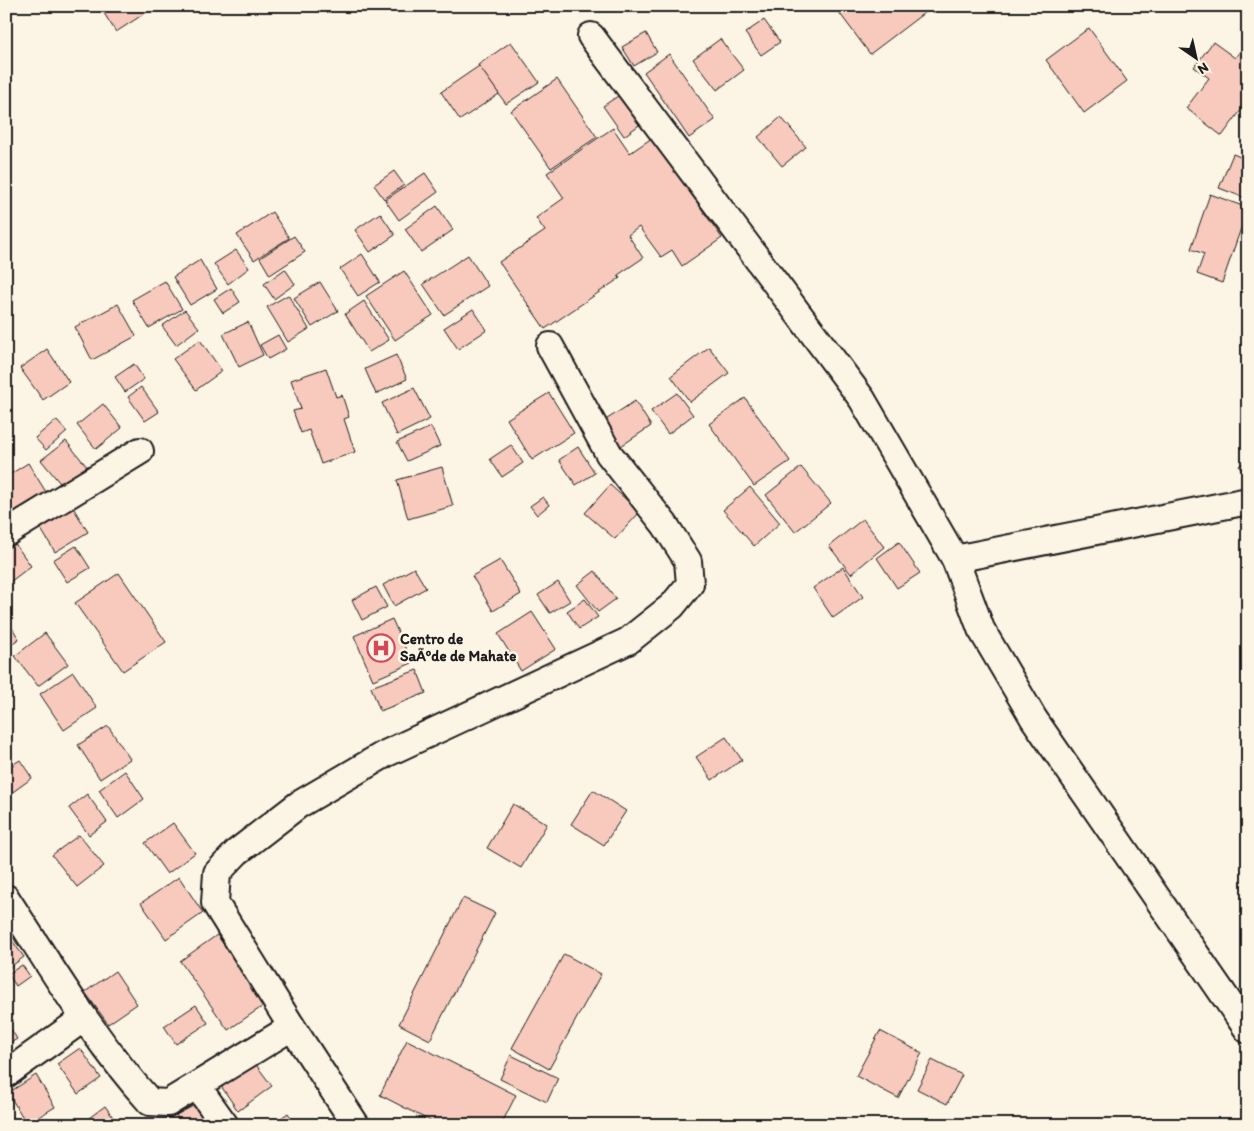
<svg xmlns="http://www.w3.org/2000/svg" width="1254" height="1131" font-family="Itim,sans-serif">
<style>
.building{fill:#f8cabd;stroke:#1c1c1c}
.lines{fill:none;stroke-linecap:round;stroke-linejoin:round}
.street-casing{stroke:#1c1c1c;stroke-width:30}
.street{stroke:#fcf5e5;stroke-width:26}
.labels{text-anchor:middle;stroke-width:5;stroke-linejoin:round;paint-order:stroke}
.poi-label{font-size:15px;font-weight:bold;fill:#1c1c1c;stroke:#fcf5e5;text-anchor:start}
</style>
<rect width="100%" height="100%" fill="#fcf5e5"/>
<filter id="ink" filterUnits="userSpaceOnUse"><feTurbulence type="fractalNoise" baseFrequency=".02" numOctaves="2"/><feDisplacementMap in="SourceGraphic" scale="10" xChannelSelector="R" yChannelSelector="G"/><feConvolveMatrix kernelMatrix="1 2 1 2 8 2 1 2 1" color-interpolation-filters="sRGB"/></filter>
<g filter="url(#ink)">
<g class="building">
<polygon points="101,6 156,6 116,32 100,7"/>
<polygon points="836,6 919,6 924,13 870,54 835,7"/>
<polygon points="764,20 780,42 761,55 745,33"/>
<polygon points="1089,28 1127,81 1084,113 1046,60"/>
<polygon points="646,33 657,52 634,66 622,47"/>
<polygon points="720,39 744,70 717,90 693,59"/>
<polygon points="511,42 539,82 506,104 478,65"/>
<polygon points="1213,42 1235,58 1240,51 1248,57 1248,101 1222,136 1186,108 1209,78 1194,67"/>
<polygon points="669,54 715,120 689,138 644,72"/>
<polygon points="479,66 499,94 460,120 441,92"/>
<polygon points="557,79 597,137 551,168 511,111"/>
<polygon points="621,94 642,123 624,136 603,106"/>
<polygon points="781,117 806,147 782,166 758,137"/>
<polygon points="613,128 630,153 652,138 722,238 682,266 672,250 661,257 639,227 628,235 643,258 618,275 620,278 545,329 499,262 545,231 536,218 564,198 547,173"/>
<polygon points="1233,154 1248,160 1248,199 1219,188"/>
<polygon points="394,171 404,185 384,199 374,185"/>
<polygon points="425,173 438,192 399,220 385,200"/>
<polygon points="1210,194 1248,208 1222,283 1197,274 1204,254 1191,249"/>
<polygon points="437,206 453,230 421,252 405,229"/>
<polygon points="272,212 289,238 254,260 237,235"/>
<polygon points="380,213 395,235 370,252 355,230"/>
<polygon points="294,236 305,252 270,275 260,258"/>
<polygon points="236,250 249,268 228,284 214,264"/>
<polygon points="362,254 380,282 358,296 340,269"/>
<polygon points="468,255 488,286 444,315 423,284"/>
<polygon points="200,260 217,289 190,305 173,277"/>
<polygon points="285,269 295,284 274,299 264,284"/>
<polygon points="404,271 433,315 395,340 366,296"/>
<polygon points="165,281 182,309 149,328 132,300"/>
<polygon points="320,282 338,311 312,327 294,298"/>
<polygon points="231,288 240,302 223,313 214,299"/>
<polygon points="288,295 309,329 288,342 267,307"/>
<polygon points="364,301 389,340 369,352 345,314"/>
<polygon points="118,304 136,336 92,360 75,327"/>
<polygon points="473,309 487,330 458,349 444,328"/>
<polygon points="185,310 199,328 176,345 162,326"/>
<polygon points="248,322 263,355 239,367 223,334"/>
<polygon points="278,335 286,349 268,359 260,345"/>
<polygon points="200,340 222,371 196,390 173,359"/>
<polygon points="709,347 729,373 690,402 671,376"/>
<polygon points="47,349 69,382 43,400 20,368"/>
<polygon points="396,355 407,379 376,394 365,369"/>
<polygon points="134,364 144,379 125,392 115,377"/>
<polygon points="326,368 336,397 342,395 349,417 344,419 355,452 321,464 309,430 301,433 293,411 301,409 291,380"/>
<polygon points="141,387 159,412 145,421 128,397"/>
<polygon points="414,388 430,419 397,435 382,403"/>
<polygon points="549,393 574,433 532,460 507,419"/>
<polygon points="677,393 693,415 668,434 651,411"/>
<polygon points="745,398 790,461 754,486 709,424"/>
<polygon points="635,401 651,426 618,448 601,423"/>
<polygon points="103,404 122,428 96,449 77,425"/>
<polygon points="56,420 67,432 46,450 35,438"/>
<polygon points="431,427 440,446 407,461 397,442"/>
<polygon points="66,441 88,468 64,488 41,460"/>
<polygon points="511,445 523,463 502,477 490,459"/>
<polygon points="578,447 595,473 576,485 559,460"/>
<polygon points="1248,460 1248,479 1239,466"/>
<polygon points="28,463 46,492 13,512 6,501 6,477"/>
<polygon points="442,467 453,506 408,519 397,480"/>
<polygon points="801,467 831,503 795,532 766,495"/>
<polygon points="610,485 640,512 615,539 585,513"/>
<polygon points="750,487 780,523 754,546 723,510"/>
<polygon points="543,497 549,505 537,515 530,506"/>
<polygon points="69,501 88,532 55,552 36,521"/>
<polygon points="863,519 884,547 851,574 829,546"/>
<polygon points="11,538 31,566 6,585 6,542"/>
<polygon points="899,542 920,573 897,588 877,558"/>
<polygon points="76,546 90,568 67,582 53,560"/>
<polygon points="500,560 521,594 493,611 472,576"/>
<polygon points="843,567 863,597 833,618 813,588"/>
<polygon points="414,568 426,588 394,606 383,585"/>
<polygon points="595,571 616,599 598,612 577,585"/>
<polygon points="119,573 166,642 123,671 75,603"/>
<polygon points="558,582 570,601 550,613 538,595"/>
<polygon points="376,587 387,607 362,620 352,600"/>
<polygon points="585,599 598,617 579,629 567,611"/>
<polygon points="532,612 556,649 521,671 498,634"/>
<polygon points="6,618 19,639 6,647"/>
<polygon points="392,619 412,663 373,680 354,636"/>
<polygon points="45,633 68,664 38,686 15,656"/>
<polygon points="417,670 426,693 380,711 371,687"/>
<polygon points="73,672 97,708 64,730 40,694"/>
<polygon points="108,726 130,759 100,779 78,745"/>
<polygon points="726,737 742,760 712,780 696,757"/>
<polygon points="20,760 32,778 10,794 6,788 6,769"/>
<polygon points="125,771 144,799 118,818 99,790"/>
<polygon points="593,790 626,811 604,845 571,824"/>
<polygon points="87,794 107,822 89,835 69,808"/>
<polygon points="513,804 547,824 521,868 487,848"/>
<polygon points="173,823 195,853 167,874 145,843"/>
<polygon points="79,835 104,866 77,887 52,855"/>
<polygon points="179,877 203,913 166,939 141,903"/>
<polygon points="463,898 495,913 430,1040 399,1024"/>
<polygon points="6,915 26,942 19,947 12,936 6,940"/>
<polygon points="217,935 266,1004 228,1030 180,961"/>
<polygon points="13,942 24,957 6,970 6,947"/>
<polygon points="564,954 601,974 549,1069 512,1048"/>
<polygon points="22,965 30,976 16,986 8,974"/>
<polygon points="115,971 137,1004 108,1024 85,992"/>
<polygon points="196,1005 208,1023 176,1044 164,1026"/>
<polygon points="6,1021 17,1039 6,1046"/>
<polygon points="880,1031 922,1053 898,1098 856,1076"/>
<polygon points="407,1040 516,1095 501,1125 438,1125 380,1095"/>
<polygon points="80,1048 101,1078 78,1094 57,1064"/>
<polygon points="511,1055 558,1078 547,1102 500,1079"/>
<polygon points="932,1060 962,1075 947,1104 917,1089"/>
<polygon points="254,1062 272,1086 238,1111 221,1086"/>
<polygon points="36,1075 55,1107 27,1124 8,1093"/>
<polygon points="197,1104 207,1121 200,1125 181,1125 176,1115"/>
<polygon points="105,1106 118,1124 88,1125 85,1121"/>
<polygon points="288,1113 296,1125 271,1125"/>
</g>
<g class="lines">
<g class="street-casing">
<g id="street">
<polyline points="591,36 862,399 955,559 981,629 1034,719 1248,1030"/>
<polyline points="6,533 140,451"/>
<polyline points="955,559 1248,501"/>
<path d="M6 898C51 967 94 1040 150 1102L168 1103 292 1027"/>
<polyline points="6,1074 84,1018"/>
<polyline points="197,1086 225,1125"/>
<polyline points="356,1125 292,1027 215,903 217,873 237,852 298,805 385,754 628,641 672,606 690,584 688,561 665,525 609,454 550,346"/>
</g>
</g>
<use href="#street" class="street"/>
</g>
</g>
<defs>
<g id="hospital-ring" transform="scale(1.4375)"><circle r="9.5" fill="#fcf5e5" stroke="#d1495b" stroke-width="1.5"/><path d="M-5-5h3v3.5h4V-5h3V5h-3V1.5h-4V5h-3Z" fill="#d1495b"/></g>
</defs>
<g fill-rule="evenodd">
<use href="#hospital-ring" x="381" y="648"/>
</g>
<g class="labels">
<g class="poi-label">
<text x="400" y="644">Centro de<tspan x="400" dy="17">SaÃºde de Mahate</tspan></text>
</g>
</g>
<rect width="1254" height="1131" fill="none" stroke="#fcf5e5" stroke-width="25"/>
<rect x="12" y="12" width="1229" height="1106" fill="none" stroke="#1c1c1c" stroke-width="2" filter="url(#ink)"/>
<g transform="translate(1196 58) rotate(146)" stroke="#fcf5e5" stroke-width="4" paint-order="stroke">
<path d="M0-4L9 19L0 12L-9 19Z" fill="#1c1c1c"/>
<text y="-8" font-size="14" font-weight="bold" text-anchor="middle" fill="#1c1c1c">N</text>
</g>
</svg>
